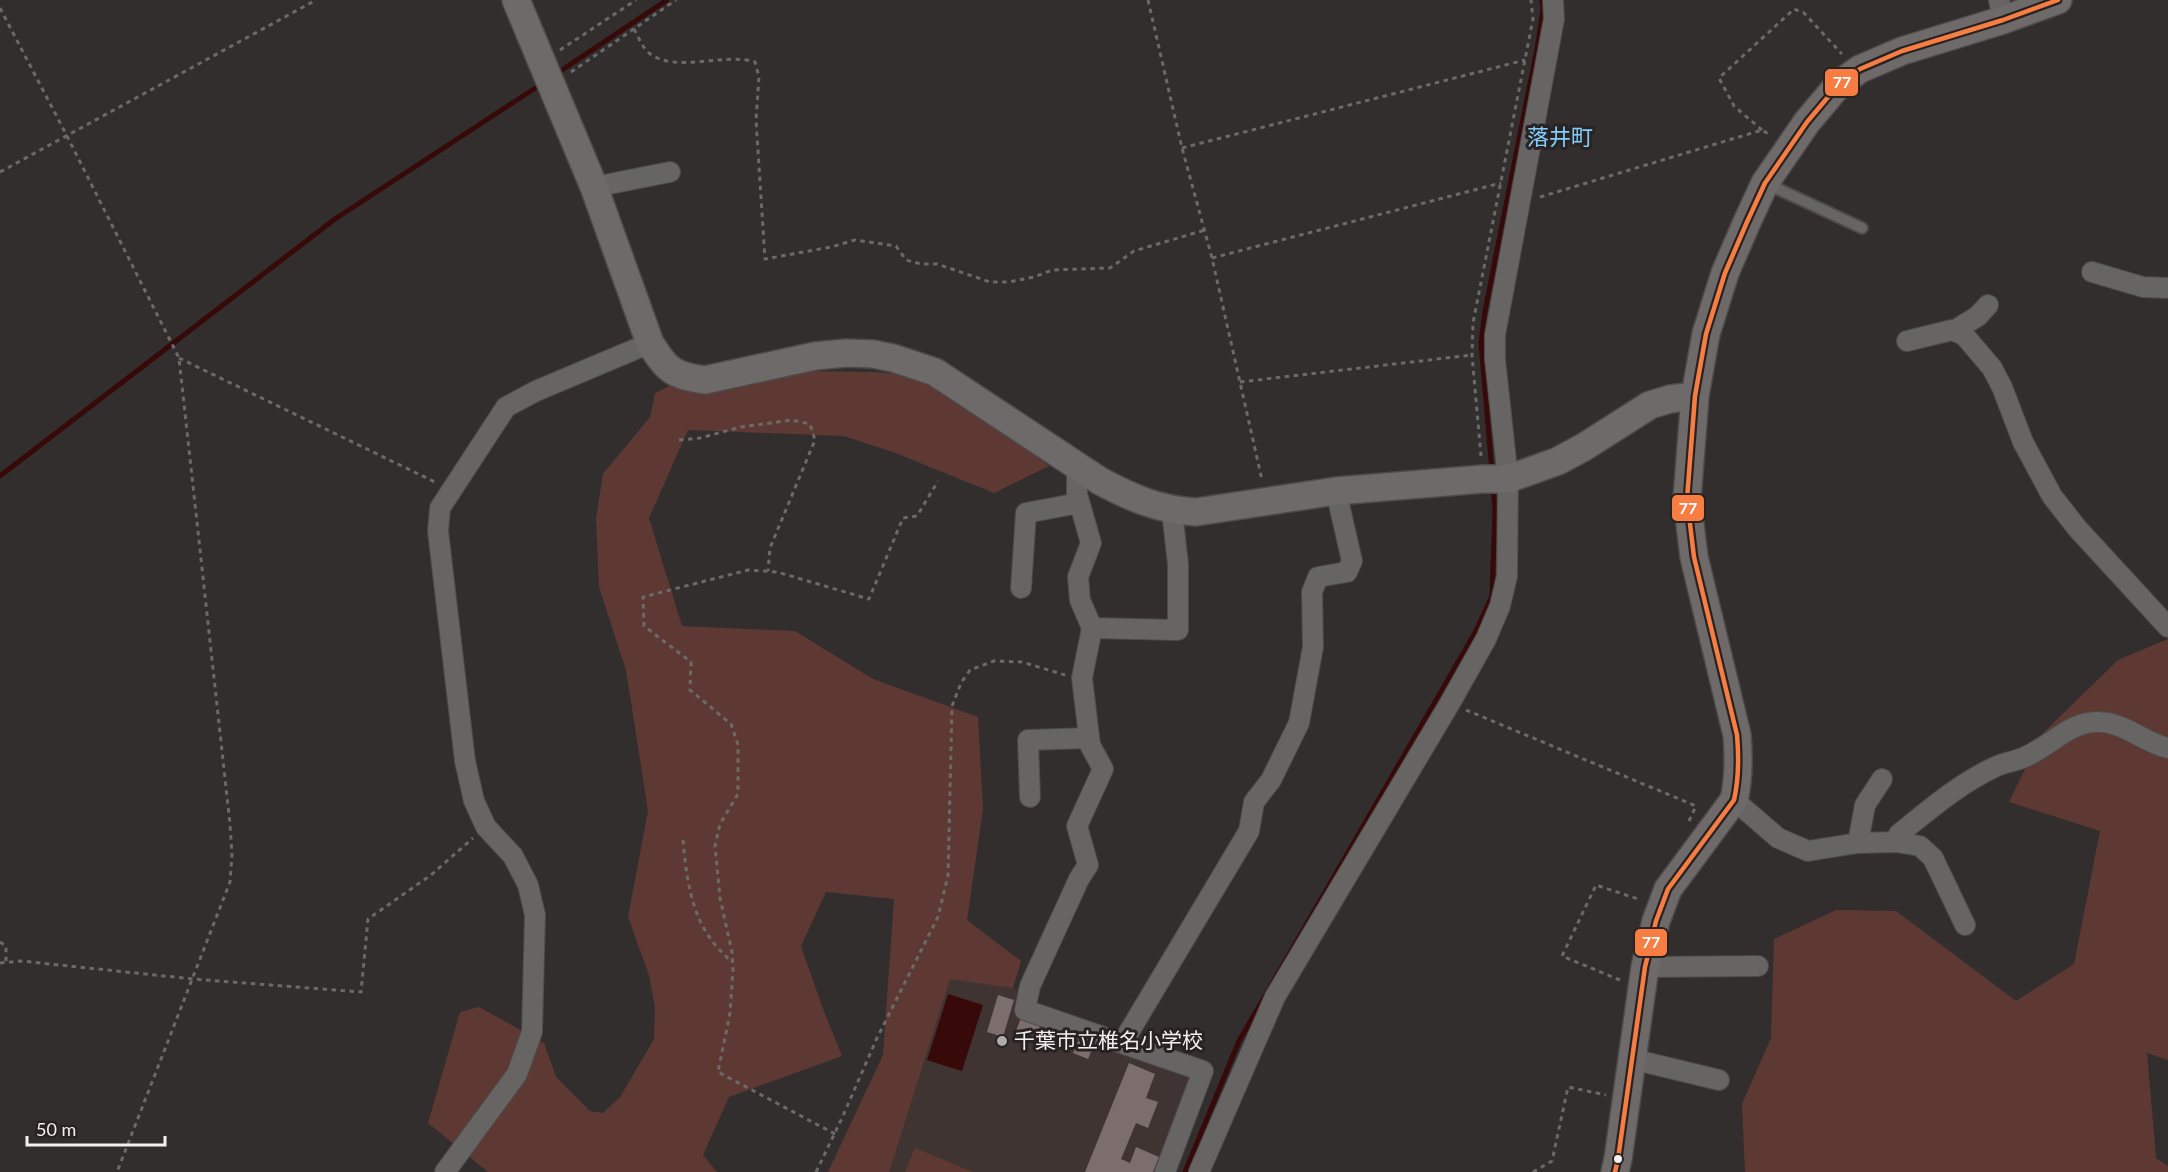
<svg xmlns="http://www.w3.org/2000/svg" width="2168" height="1172" font-family="Lato,'Noto Sans JP',sans-serif">
<style>
.built{fill:#3f3432}
.green{fill:#5e3934}
.water{fill:#370908}
.lines{fill:none;stroke-linecap:round;stroke-linejoin:round}
.stream{stroke:#370908;stroke-width:5}
.building{fill:#7b6e6c}
.lane-casing{stroke:#4d4a4a;stroke-width:14}
.street-casing{stroke:#4d4a4a;stroke-width:22}
.secondary-casing{stroke:#4d4a4a;stroke-width:30}
.path{stroke:#6c6a68;stroke-width:3;stroke-dasharray:4.5 4.5;stroke-linecap:butt}
.lane{stroke:#676564;stroke-width:10}
.street{stroke:#676564;stroke-width:20}
.secondary{stroke:#6e6a69;stroke-width:27}
.bus-1-casing{stroke:#282322;stroke-width:9}
.bus-1{stroke:#f77d43;stroke-width:4.5}
.poi-dot{fill:#b0acac;stroke:#282322;stroke-width:2}
.bus-dot{fill:#f4f0f0;stroke:#282322;stroke-width:2}
.labels{text-anchor:middle;stroke-width:6;stroke-linejoin:round;paint-order:stroke}
.poi-label{font-size:21px;fill:#f4f0f0;stroke:#282322;text-anchor:start}
.neighbourhood-label{font-size:22px;fill:#83cdfd;stroke:#282322}
.line-badge{stroke:#282322;stroke-width:2}
.badge-label{font-size:16px;text-anchor:middle;font-weight:bold;fill:#fff}
</style>
<rect width="100%" height="100%" fill="#312e2d"/>
<polygon class="built" points="937,958 1023,992 1017,1011 1193,1072 1160,1172 840,1172"/>
<g class="green">
<polygon points="724,360 801,371 873,372 926,376 1049,466 994,493 893,452 844,436 688,430 649,518 682,626 795,631 873,679 978,717 983,809 967,920 1021,961 1013,988 950,979 889,1172 828,1172 883,1055 894,899 826,892 801,946 823,1009 842,1056 729,1097 703,1155 717,1172 488,1172 428,1123 460,1012 479,1007 544,1043 556,1077 590,1111 603,1113 620,1097 654,1039 655,1007 649,975 628,917 648,811 626,670 599,587 596,519 603,474 650,417 655,393"/>
<polygon points="2168,639 2168,1060 2147,1053 2156,1158 2168,1166 2168,1172 1745,1172 1742,1104 1771,1038 1774,939 1836,910 1896,911 2016,1001 2074,964 2100,831 2009,802 2042,734 2118,660"/>
<polygon points="915,1148 973,1172 905,1172"/>
</g>
<polygon class="water" points="948,994 983,1005 962,1071 927,1060"/>
<g class="lines">
<g class="stream">
<polyline points="556,74 667,0"/>
<polyline points="1492,471 1481,343 1485,311 1537,49 1543,9 1542,0"/>
<polyline points="0,476 335,219 543,83"/>
<polyline points="1185,1172 1239,1041 1476,631 1492,596 1495,510 1493,486"/>
</g>
</g>
<g class="building">
<polygon points="998,995 1014,1000 1003,1037 987,1032"/>
<polygon points="1022,1015 1049,1024 1044,1040 1016,1031"/>
<polygon points="1078,1041 1093,1047 1088,1059 1073,1053"/>
<polygon points="1129,1063 1155,1074 1146,1098 1158,1102 1148,1128 1136,1123 1121,1159 1130,1163 1136,1147 1159,1157 1153,1172 1085,1172"/>
</g>
<g class="lines">
<g class="lane-casing">
<polyline id="lane" points="1765,183 1862,228"/>
</g>
<g class="street-casing">
<g id="street">
<polyline points="1999,0 2003,20"/>
<polyline points="594,187 670,172"/>
<polyline points="2092,272 2143,287 2168,288"/>
<polyline points="1958,332 1960,327 1978,316 1988,305"/>
<polyline points="1907,341 1952,330 1964,335 1992,368 2002,387 2023,442 2052,496 2077,528 2168,627"/>
<polyline points="1077,465 1077,494 1091,543 1078,577 1080,600 1092,628"/>
<polyline points="1021,588 1026,513 1079,503"/>
<polyline points="1030,797 1028,740 1089,738"/>
<polyline points="1734,800 1778,838 1808,851 1858,843 1896,842 1920,846 1933,858 1965,925"/>
<path d="M1896 842 1899 834C1930 809 1960 783 1997 766 2006 762 2018 761 2027 756 2052 745 2071 720 2100 722 2125 723 2145 743 2168 748"/>
<polyline points="1858,843 1865,805 1882,779"/>
<polyline points="1645,967 1758,966"/>
<polyline points="1123,1042 1249,831 1254,802 1271,780 1299,723 1313,647 1312,592 1318,577 1347,572 1352,561 1336,491"/>
<polyline points="1632,1059 1719,1080"/>
<polyline points="445,1172 517,1074 532,1032 535,915 528,885 513,856 486,827 474,801 465,761 438,531 440,508 506,407 536,391 650,343"/>
<polyline points="1165,1172 1203,1071 1025,1010 1030,986 1079,879 1088,865 1077,826 1103,769 1090,745 1082,678 1092,628 1178,630 1178,564 1172,511"/>
<polyline points="1199,1172 1275,997 1450,703 1486,639 1500,606 1507,576 1508,479 1495,359 1495,335 1554,19 1553,0"/>
</g>
</g>
<g class="secondary-casing">
<g id="secondary">
<path d="M516 0 594 187 650 343C666 370 674 376 705 380L815 356 846 353 873 354 893 358 935 372 1100 481C1132 498 1159 510 1196 512L1336 491 1483 479H1508L1558 461 1584 447 1650 405 1670 399 1695 396"/>
<path d="M1615 1172 1618 1159 1645 967 1656 921 1668 889 1734 800C1739 778 1739 758 1737 735L1694 557 1687 499 1695 396 1706 334 1725 273 1747 222 1765 183 1807 122 1839 84 1860 69 1902 51 2003 20 2058 0"/>
</g>
</g>
<g class="path">
<polyline points="1148,0 1182,148 1212,258 1262,480"/>
<polyline points="0,8 67,136 179,358 230,824 232,855 230,882 117,1172"/>
<path d="M634 29C638 36 642 47 649 53 676 74 723 52 755 62L759 77 756 120 765 259 831 247 855 240 896 246 906 260 921 264H937L990 282H1009L1034 277 1052 270 1110 268 1134 251 1205 230"/>
<polyline points="560,50 636,0"/>
<polyline points="571,72 676,0"/>
<polyline points="1762,130 1734,106 1719,78 1794,9 1804,13 1841,53 1842,52"/>
<polyline points="1182,148 1525,60"/>
<polyline points="0,172 316,0"/>
<polyline points="1540,197 1762,130 1770,135"/>
<polyline points="1212,258 1501,183"/>
<polyline points="179,358 437,483"/>
<polyline points="1240,382 1472,355"/>
<polyline points="679,440 700,438 741,427 792,420 810,424 815,440 770,548 768,571"/>
<polyline points="1481,456 1472,355 1473,323 1533,19 1531,0"/>
<polyline points="1466,710 1696,806"/>
<polyline points="1689,821 1696,806"/>
<path d="M683 840C686 873 690 910 710 938 716 947 724 954 731 962"/>
<polyline points="0,942 6,946 6,962"/>
<polyline points="0,963 21,961 193,979 361,992 368,919 431,875 473,838"/>
<polyline points="1620,980 1562,956 1596,885 1638,899"/>
<polyline points="835,1134 718,1072 730,1013 733,970 732,952 720,898 715,846 720,824 738,794 738,745 731,724 690,690 691,662 644,626 643,597 748,570 777,572 869,599 903,518 917,516 938,481"/>
<polyline points="816,1172 842,1118 877,1038 938,917 948,875 952,706 961,683 970,670 994,661 1022,662 1065,675"/>
<polyline points="1533,1172 1552,1161 1568,1087 1606,1095"/>
</g>
<use href="#lane" class="lane"/>
<use href="#street" class="street"/>
<use href="#secondary" class="secondary"/>
<g class="bus-1-casing">
<path id="bus-1" d="M1615 1172 1618 1159 1645 967 1656 921 1668 889 1734 800C1739 778 1739 758 1737 735L1694 557 1687 499 1695 396 1706 334 1725 273 1747 222 1765 183 1807 122 1839 84 1860 69 1902 51 2003 20 2058 0"/>
</g>
<use href="#bus-1" class="bus-1"/>
</g>
<circle class="poi-dot" cx="1002" cy="1041" r="6"/>
<circle class="bus-dot" cx="1618" cy="1159" r="5"/>
<g class="labels">
<g class="poi-label">
<text x="1014" y="1048">千葉市立椎名小学校</text>
</g>
<g class="neighbourhood-label">
<text x="1560" y="145">落井町</text>
</g>
</g>
<g class="line-badge">
<rect x="1824" y="68" width="35" height="29" rx="6" fill="#f77d43"/>
<rect x="1671" y="494" width="34" height="28" rx="6" fill="#f77d43"/>
<rect x="1634" y="928" width="34" height="29" rx="6" fill="#f77d43"/>
</g>
<g class="badge-label">
<text x="1842" y="88">77</text>
<text x="1688" y="514">77</text>
<text x="1651" y="948">77</text>
</g>
<path d="M27 1136v9h138v-9" fill="none" stroke="#f4f0f0" stroke-width="3"/>
<text x="36" y="1136" font-size="18" fill="#f4f0f0" stroke="#282322" stroke-width="4.5" paint-order="stroke">50 m</text>
</svg>
